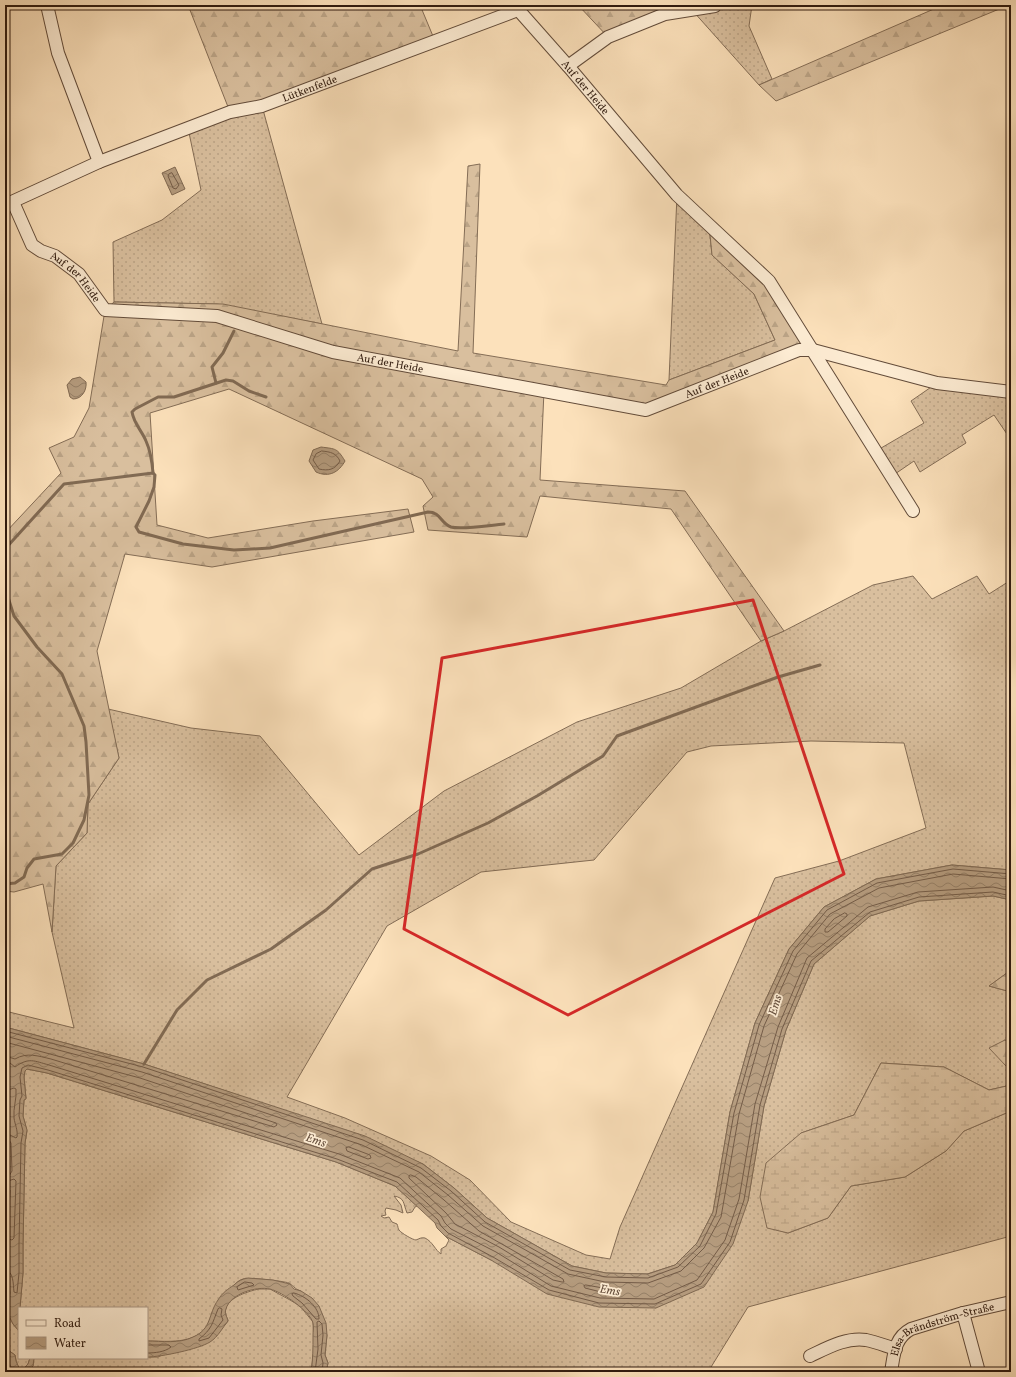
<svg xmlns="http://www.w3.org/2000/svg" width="1016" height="1377" font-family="Vollkorn,serif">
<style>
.grass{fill:url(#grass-dots);stroke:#846d56;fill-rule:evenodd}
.forest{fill:url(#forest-firs);stroke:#846d56}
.wetland{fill:url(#wetland-marsh);stroke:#846d56}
.water{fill:url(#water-waves);stroke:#816a53}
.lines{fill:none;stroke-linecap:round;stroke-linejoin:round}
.shore{stroke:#745c48;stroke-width:1}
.stream{stroke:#816a53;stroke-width:3}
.street-casing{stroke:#634c3a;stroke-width:14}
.street{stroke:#fdecd3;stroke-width:12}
.marked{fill:none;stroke:#d62828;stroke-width:3;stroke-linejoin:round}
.labels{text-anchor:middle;stroke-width:3.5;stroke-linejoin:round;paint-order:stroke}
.street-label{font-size:11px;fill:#301b0f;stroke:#fdecd3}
.water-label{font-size:12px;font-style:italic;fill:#664f3d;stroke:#fdecd3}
</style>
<defs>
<pattern id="grass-dots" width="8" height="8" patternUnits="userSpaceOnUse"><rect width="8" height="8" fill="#d9bf9e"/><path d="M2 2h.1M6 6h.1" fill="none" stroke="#bba487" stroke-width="1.8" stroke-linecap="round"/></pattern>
<pattern id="forest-firs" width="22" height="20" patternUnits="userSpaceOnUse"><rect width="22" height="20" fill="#d9bf9e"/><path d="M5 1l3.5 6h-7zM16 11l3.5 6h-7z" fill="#bba487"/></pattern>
<pattern id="wetland-marsh" width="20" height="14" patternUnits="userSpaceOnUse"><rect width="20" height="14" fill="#d9bf9e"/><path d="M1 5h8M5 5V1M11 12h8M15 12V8" fill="none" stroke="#bba487"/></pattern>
<pattern id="water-waves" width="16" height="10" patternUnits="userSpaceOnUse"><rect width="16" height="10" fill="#b79e81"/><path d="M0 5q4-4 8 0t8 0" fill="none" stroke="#958068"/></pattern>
</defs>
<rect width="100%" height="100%" fill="#fce1bb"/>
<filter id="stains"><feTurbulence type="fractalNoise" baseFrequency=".005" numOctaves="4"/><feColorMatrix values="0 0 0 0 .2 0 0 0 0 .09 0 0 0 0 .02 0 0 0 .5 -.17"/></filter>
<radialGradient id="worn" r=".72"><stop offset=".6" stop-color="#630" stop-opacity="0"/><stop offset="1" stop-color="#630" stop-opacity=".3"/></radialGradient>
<g class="grass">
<polygon points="719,5 752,5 749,26 772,79 759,85 692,10"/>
<polygon points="262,106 322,324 217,304 114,302 113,242 162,220 201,190 188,128"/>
<polygon points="677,195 709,225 712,255 754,294 775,340 669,380"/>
<polygon points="937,383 1011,392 1011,440 994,415 962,435 966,443 920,472 914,461 892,476 876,451 924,423 911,401"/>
<path d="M913 576 932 599 977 576 989 594 1011 580V870L952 865 876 879 824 907 789 949 755 1023 730 1112 713 1212 697 1243 675 1265 647 1274 606 1273 572 1266 487 1218 454 1188 423 1164 229 1092 144 1064 5 1027V1011L74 1028 52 932 56 866 87 833 88 804 119 758 108 709 191 728 260 736 359 855 444 791 577 722 681 688 761 641 784 631 873 585ZM811 741 904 743 926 828 839 861 775 878 620 1227 610 1259 586 1255 511 1222 470 1180 431 1156 345 1118 287 1097 387 926 481 872 594 860 687 752 711 746Z"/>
<path d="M993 896 1011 900V970L989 986 1011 992V1042L1004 1040 1006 1066 1011 1068V1085L989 1090 944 1067 881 1063 854 1115 801 1133 767 1227 788 1233 828 1218 851 1186 905 1177 946 1151 964 1131 1011 1111V1236L748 1307 708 1372H326L328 1363 325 1355 327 1335 301 1291C294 1289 293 1285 289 1283 283 1281 248 1277 243 1279 236 1281 232 1288 227 1293 223 1298 218 1302 215 1307 211 1313 210 1321 207 1326 195 1345 166 1341 147 1341V1308H20V1307L23 1273V1245L25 1143 27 1131 23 1116 24 1100 26 1098 24 1077 25 1070 27 1069 47 1073 336 1162 395 1186 417 1206 415 1207 412 1212 407 1213C403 1203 405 1198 394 1196L401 1205 403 1213 396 1210 386 1208 385 1211 386 1215 381 1216 384 1218 389 1217 392 1222 397 1224C398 1226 398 1229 399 1230 401 1233 413 1240 416 1240 419 1239 421 1237 425 1238 433 1242 435 1250 441 1254V1249L446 1246 449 1240 445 1236 491 1260 656 1308 748 1201 764 1106 786 1030 814 964 870 916 919 901Z"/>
<polygon points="5,1070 9,1075 6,1084 8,1171 5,1174"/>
<path d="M5 1246 7 1248 6 1267 10 1293 6 1310 13 1324 19 1331V1358H30L28 1364 22 1370C17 1368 16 1360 15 1355L5 1348Z"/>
<path d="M259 1289H270L290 1300 300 1306 313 1322 314 1349 311 1372H26L33 1366 34 1358 158 1357 225 1325 228 1321C228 1319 226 1317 226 1315 221 1299 249 1291 259 1289Z"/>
<polygon points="5,1356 14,1372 5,1372"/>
</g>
<g class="forest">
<polygon points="188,5 420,5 435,41 230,112"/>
<polygon points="514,5 565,5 518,10"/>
<polygon points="578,5 719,5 665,14 608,37"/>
<polygon points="943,5 1009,5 776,101 759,85"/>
<polygon points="480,164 473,353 666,385 669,380 775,340 754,294 712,255 709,225 769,281 813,350 646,410 544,391 540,480 685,491 784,631 761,641 671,509 540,496 527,537 428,530 423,506 433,497 422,479 229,389 150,413 157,525 208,538 313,521 408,509 414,532 212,567 125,554 97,651 119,758 88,804 87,833 56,866 52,932 43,884 14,892 5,891 5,533 61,473 49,448 74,437 89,408 105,310 114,302 223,304 458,351 468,166"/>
<polygon points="1011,970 1011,992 989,986"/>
<polygon points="1005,1040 1011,1042 1011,1068 1006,1066 989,1048"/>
</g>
<polygon class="wetland" points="881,1063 944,1067 989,1090 1011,1085 1011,1111 964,1131 946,1151 905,1177 851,1186 828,1218 788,1233 767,1228 760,1197 766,1163 801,1133 854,1115"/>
<g class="water">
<polygon points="175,167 185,189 172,195 162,173"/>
<path d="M80 377 86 382C87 390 82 399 73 399L70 397 67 385 72 379Z"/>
<path d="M321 447C336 449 337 448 345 461 339 472 329 478 316 472L309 461 313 450Z"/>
<polygon points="952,865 1011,870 1011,900 993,896 919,901 870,916 814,964 786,1030 764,1106 748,1201 733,1244 704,1287 656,1308 599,1307 547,1294 491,1260 445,1236 437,1228 435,1223 395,1186 336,1162 47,1073 27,1069 25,1071 24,1077 26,1099 24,1100 23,1116 27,1130 25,1143 23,1245 23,1273 20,1308 19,1308 19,1331 13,1324 6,1310 10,1293 6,1267 7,1248 5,1246 5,1174 8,1171 6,1084 9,1075 5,1070 5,1027 144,1064 365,1136 423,1164 454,1188 487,1218 572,1266 606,1273 648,1274 675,1265 697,1243 713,1212 730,1112 755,1023 789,949 824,907 876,879"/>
<path d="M248 1278 273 1280 290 1284 294 1289 301 1291 312 1298 319 1306 326 1323 327 1335 325 1355 328 1363 326 1372H311C313 1360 313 1348 313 1335 313 1332 314 1326 313 1323 310 1311 282 1292 270 1289 256 1286 230 1294 226 1309 224 1314 227 1316 228 1321 223 1327 218 1337 210 1342 199 1349 161 1357 147 1357V1341C162 1341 179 1344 193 1337 212 1329 208 1314 218 1300 222 1293 228 1289 234 1285 238 1281 242 1279 248 1278Z"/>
<polygon points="5,1348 15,1355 16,1361 20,1370 22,1370 28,1364 30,1358 34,1358 33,1366 26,1372 14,1372 5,1356"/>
</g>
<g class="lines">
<g class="shore">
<polygon points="172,173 179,185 176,189 173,188 168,176 169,174"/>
<path d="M322 451C331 452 336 453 340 461 335 470 328 471 319 469L313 460 316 454Z"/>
<polygon points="845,913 847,914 847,916 828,932 825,932 825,929 834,919"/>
<polyline points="5,1031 143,1067 363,1140 421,1168 451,1191 485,1222 570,1270 606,1277 648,1278 678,1267 700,1246 716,1214 734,1113 759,1025 793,951 827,910 877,883 953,869 1011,874"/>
<polyline points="5,1036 142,1072 362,1145 419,1172 448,1195 483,1226 568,1274 605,1282 648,1283 681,1271 704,1248 721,1217 739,1114 764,1026 797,954 830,914 879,888 953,874 1011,879"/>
<path d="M5 1042 140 1078 276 1123 277 1125 274 1127 51 1059C38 1056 27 1052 15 1059L5 1056"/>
<path d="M5 1062 10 1063 15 1067C29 1057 34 1061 49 1065L339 1154 400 1178 441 1216 445 1223 451 1229 496 1252 551 1286 600 1298 654 1299 697 1280 725 1240 739 1199 755 1104 778 1027 807 958 868 907 918 892 993 887 1011 891"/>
<path d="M5 1091 14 1088 16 1089C17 1098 13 1108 14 1118 15 1125 18 1130 17 1137L16 1138 10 1135 5 1134"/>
<polyline points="5,1139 9,1140 11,1143 12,1171 9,1176 5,1177"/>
<polygon points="349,1147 370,1155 371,1158 368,1159 347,1151 346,1148"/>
<polygon points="411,1175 416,1177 444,1200 479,1231 563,1279 564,1282 562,1282 553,1280 499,1247 455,1224 446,1213 409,1178 409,1176"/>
<polyline points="5,1182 14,1179 16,1181 14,1238 12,1240 5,1238"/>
<polyline points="5,1188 8,1188 10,1190 8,1230 5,1232"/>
<path d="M5 1270C14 1271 13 1284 14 1292L17 1293 19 1273V1245L21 1143 23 1131 19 1116 20 1100 22 1096 20 1077 22 1068 28 1065 48 1070 337 1159 397 1182 438 1220 441 1226 448 1233 493 1257 549 1290 599 1303 655 1304 701 1284 730 1242 744 1200 760 1105 782 1029 811 961 870 912 919 897 993 892 1011 896"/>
<polygon points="245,1282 252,1283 254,1285 238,1290 237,1287"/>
<polygon points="586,1285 603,1288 615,1289 616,1291 614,1292 601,1292 585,1288 584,1286"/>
<path d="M294 1293C306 1296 319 1307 319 1319H316L302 1303 293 1296 292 1294Z"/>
<path d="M220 1308 222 1309 221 1315 223 1320 209 1338 199 1341V1339C212 1329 212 1324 218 1309Z"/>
<path d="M147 1345H169L171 1347C165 1352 155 1353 147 1353"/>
<polyline points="315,1372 318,1349 317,1322 319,1321 322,1324 323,1335 321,1355 323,1363 322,1372"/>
</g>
<g class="stream">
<polyline points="216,383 212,367 223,353 234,331"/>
<path d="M153 473C152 461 151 452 146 441 142 431 134 424 132 412L135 409 158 397H174L226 380 233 381 249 391 266 397"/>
<path d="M5 549 64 484 153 473 155 475 154 487 149 501 136 527 139 532 183 544 234 550 270 548 428 512C441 512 440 523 451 527 462 530 491 525 504 524"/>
<polyline points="5,582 6,591 14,616 37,647 62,674 84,726 86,742 89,795 84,820 73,843 62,854 34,859 27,868 24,877 15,883 5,884"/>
<polyline points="144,1064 177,1010 207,980 271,949 326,910 372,869 418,854 488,823 537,796 603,756 617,736 778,677 820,665"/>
</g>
<g class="street-casing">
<g id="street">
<polyline points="47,5 58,53 99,162"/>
<path id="s1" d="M514 5 568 66 677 195 769 281 913 511"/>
<polyline points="568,66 608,37 665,14 715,6"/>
<path id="s2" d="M13 202 32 245 41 251 55 256 79 274 105 310 217 316 333 352 646 410 799 350H813L937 383 1011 392"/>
<path id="s3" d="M5 205 99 162 230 112 262 106 518 10"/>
<polyline points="963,1313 979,1372"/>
<path d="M810 1356C827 1348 846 1337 866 1340 876 1342 886 1346 896 1349"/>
<path id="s4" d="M891 1372C894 1355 894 1338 911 1329L963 1313 1011 1302"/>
</g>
</g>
<use href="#street" class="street"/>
</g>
<path class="marked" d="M753 600 844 874 568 1015 404 929 442 658Z"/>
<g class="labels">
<g class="street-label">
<text dy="4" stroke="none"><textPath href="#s1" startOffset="109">Auf der Heide</textPath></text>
<text dy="4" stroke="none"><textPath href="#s3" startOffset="327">Lütkenfelde</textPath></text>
<text dy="4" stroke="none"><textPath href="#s2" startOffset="102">Auf der Heide</textPath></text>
<text dy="4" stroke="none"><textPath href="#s2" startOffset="439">Auf der Heide</textPath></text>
<text dy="4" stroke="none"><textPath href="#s2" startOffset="775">Auf der Heide</textPath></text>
<text dy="4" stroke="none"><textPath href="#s4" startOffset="76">Elsa-Brändström-Straße</textPath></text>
</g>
<g class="water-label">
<text transform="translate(775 1005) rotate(-73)" y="4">Ems</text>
<text transform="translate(316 1140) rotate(18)" y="4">Ems</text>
<text transform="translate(610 1290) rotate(9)" y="4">Ems</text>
</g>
</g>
<rect width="1016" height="1377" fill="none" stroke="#fce1bb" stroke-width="20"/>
<rect x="6" y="6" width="1004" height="1365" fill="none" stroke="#301b0f" stroke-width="2"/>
<rect x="10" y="10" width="996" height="1357" fill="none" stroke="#301b0f"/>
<rect x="18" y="1307" width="130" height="52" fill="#fdecd3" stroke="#ab9885"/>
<rect x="26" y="1320" width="20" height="6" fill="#fdecd3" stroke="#ab9885"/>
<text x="54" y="1327" font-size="12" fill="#301b0f">Road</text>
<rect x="26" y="1337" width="20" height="12" fill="url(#water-waves)" stroke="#ab9885"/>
<text x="54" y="1347" font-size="12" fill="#301b0f">Water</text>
<rect width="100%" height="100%" filter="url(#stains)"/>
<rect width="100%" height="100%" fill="url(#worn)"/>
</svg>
